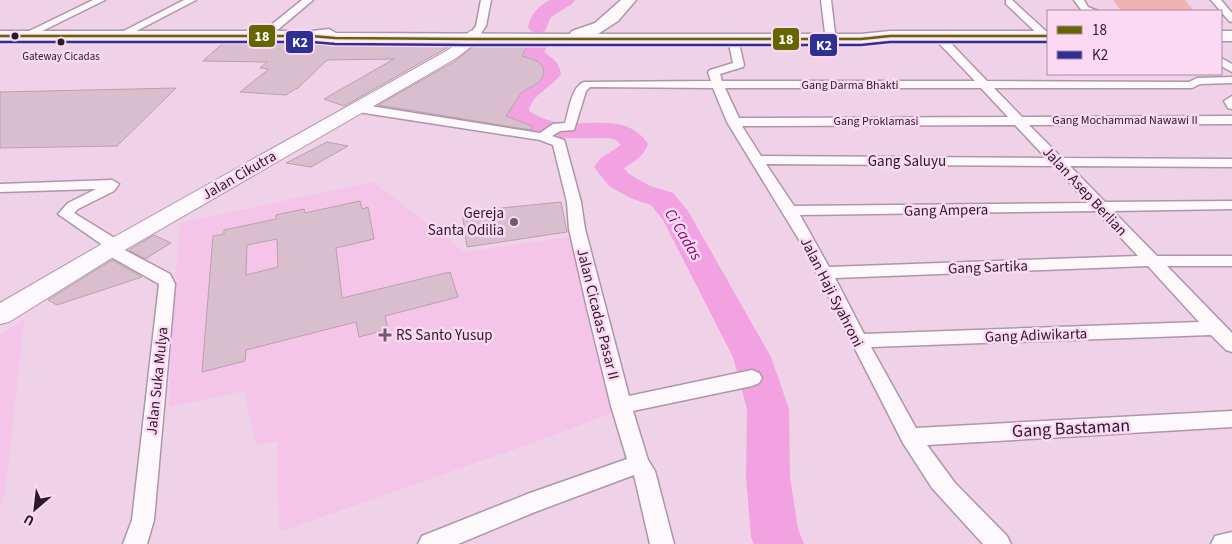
<svg xmlns="http://www.w3.org/2000/svg" width="1232" height="544" font-family="'Source Sans 3',sans-serif">
<style>
.built{fill:#f4c4e9}
.green{fill:#f1b3b2}
.lines{fill:none;stroke-linecap:round;stroke-linejoin:round}
.river{fill:#f2a2e1;fill-rule:evenodd}
.building{fill:#d9bece;stroke:#baa0af;fill-rule:evenodd}
.minor-casing{stroke:#ad96a8;stroke-width:3}
.secondary-casing{stroke:#ad96a8;stroke-width:2}
.primary-casing{stroke:#ad96a8;stroke-width:3}
.minor{fill:#fdf8fc;fill-rule:evenodd}
.secondary{fill:#fdf8fc;fill-rule:evenodd}
.primary{fill:#fdf8fc;fill-rule:evenodd}
.bus-1-casing{stroke:#fbd9f3;stroke-width:5}
.bus-2-casing{stroke:#fbd9f3;stroke-width:5}
.bus-1{stroke:#660;stroke-width:2.5}
.bus-2{stroke:#2e3192;stroke-width:2.5}
.bus-dot{fill:#2e1929;stroke:#fbd9f3;stroke-width:2}
.poi-dot{fill:#72596c;stroke:#fbd9f3;stroke-width:2}
.labels{text-anchor:middle;stroke-width:5;stroke-linejoin:round;paint-order:stroke}
.far-bus-label{font-size:11px;fill:#2e1929;stroke:#fbd9f3}
.far-street-label{font-size:12px;fill:#2e1929;stroke:#fbd9f3}
.street-label{font-size:15px;fill:#2e1929;stroke:#fbd9f3}
.poi-label{font-size:15px;fill:#2e1929;stroke:#fbd9f3;text-anchor:end}
.water-label{font-size:16px;font-style:italic;fill:#820072;stroke:#fbd9f3}
.near-street-label{font-size:18px;fill:#2e1929;stroke:#fbd9f3}
.line-badge{stroke:#fbd9f3;stroke-width:2}
.badge-label{font-size:14px;text-anchor:middle;font-weight:bold;fill:#fff}
</style>
<rect width="100%" height="100%" fill="#efd1e8"/>
<g class="built">
<polygon points="373,182 464,252 574,236 616,411 549,437 279,532 277,441 256,445 244,391 169,407 173,312 180,223"/>
<polygon points="24,320 5,495 0,508 0,335"/>
</g>
<polygon class="green" points="1113,0 1185,0 1194,11 1121,11"/>
<g class="lines">
<g class="river">
<path d="M550 0H575L572 4 551 17 545 31 538 33 531 31 528 27C531 14 538 6 550 0Z"/>
<path d="M537 39 545 40 548 45 544 52C553 59 559 62 561 74 552 87 531 95 529 111 539 117 550 122 562 123 594 126 627 113 648 144 643 157 635 161 624 168L629 174 650 186 673 193 688 211 771 357 789 409 790 477 798 529 804 544H754L751 537 746 477 747 409 733 357 663 220 651 205 630 198 609 186 594 167 601 158 621 145 616 140 609 138C579 138 523 142 503 114 507 94 523 86 537 73V68L521 53 529 40Z"/>
</g>
</g>
<g class="building">
<polygon points="222,44 438,44 435,46 452,45 344,106 324,99 394,59 327,60 297,89 295,89 286,95 240,92 269,69 260,68 267,62 203,61"/>
<polygon points="475,45 528,45 522,56 537,61 543,67 544,75 538,83 522,92 506,116 532,126 531,130 378,105 454,62"/>
<polygon points="176,88 117,146 0,148 0,92"/>
<polygon points="327,142 348,146 311,167 286,163"/>
<path d="M360 201 362 209 368 207 374 239 336 248 342 298 450 272 458 297 385 316 388 329 359 337 356 322 246 350 245 361 202 372 213 236 224 234V230L276 219V215L304 209 305 213ZM277 239 278 267 246 275 247 245Z"/>
<polygon points="561,202 567,232 467,247 462,212"/>
<polygon points="154,235 171,243 145,259 129,250"/>
<polygon points="112,260 142,277 57,305 48,300"/>
</g>
<g class="lines">
<g class="minor-casing">
<g id="minor">
<polygon points="93,0 105,0 28,38 20,38 19,36"/>
<polygon points="184,0 196,0 123,38 115,38 114,36"/>
<polygon points="302,0 313,0 268,38 260,38 260,34"/>
<polygon points="481,0 491,0 486,26 479,36 475,37 470,34 476,26"/>
<polygon points="821,0 831,0 835,33 834,35 830,36 825,33"/>
<polygon points="1006,0 1012,0 1048,33 1048,38 1042,38 1006,4"/>
<polygon points="1074,0 1084,0 1088,7 1098,11 1082,11"/>
<polygon points="1211,0 1221,0 1232,13 1232,22 1229,21"/>
<path d="M937 32 941 33 987 81 1189 82 1197 78 1232 77V83L1200 84 1192 88H994L1022 117 1232 116V124L1029 125 1062 158 1232 159V167L1070 166 1105 202 1232 201V209L1113 211 1157 256H1232V266H1167L1232 333V352L1226 350 1211 335 871 347 916 428 1232 411V427L927 445 955 483 1007 536 1011 544H983L932 488 903 443 801 243 727 122 713 88 590 87 586 91 574 130 560 131 552 136 564 140 565 143 581 202 585 229 629 396 752 370 759 373 762 378 759 383 752 386 633 411 648 460 655 471 674 544H650L634 475 535 512 458 544H418L422 536 530 493 627 459 611 406 587 308 569 229 567 202 553 145 540 140 358 112 354 111 352 108 354 105 358 104 540 133 553 124 565 123C569 111 571 87 584 82L711 81 708 72 710 70 733 63 728 39 733 36 738 39 744 65 743 67 720 74 722 81H975L933 37 932 35ZM725 88H981L1008 117 739 118ZM1015 125 1046 158 761 156 742 126ZM766 164 1054 166 1088 203 794 206ZM1096 211 1138 256 829 267 800 215ZM1148 266 1199 322 864 334 835 278Z"/>
<polygon points="1221,58 1232,64 1232,72 1221,66"/>
<polygon points="1232,96 1232,109 1228,108 1224,101"/>
<polygon points="112,180 119,184 114,191 78,209 74,213 121,242 123,246 121,248 170,274 175,284 154,520 147,544 123,544 132,520 159,284 104,253 102,249 104,246 58,214 68,203 96,189 0,192 0,184"/>
<polygon points="1232,532 1232,544 1211,544 1215,536"/>
</g>
</g>
<g class="secondary-casing">
<path id="secondary" d="M475 30 480 31 482 34C474 45 464 53 453 60L123 251 9 322 0 324V303L107 241 441 54 456 45 470 31Z"/>
</g>
<g class="primary-casing">
<g id="primary">
<polygon points="621,0 636,0 618,21 598,34 861,34 890,31 1048,31 1048,41 890,41 861,44 0,41 0,31 312,31 329,29 336,33 570,34 572,31 595,23"/>
<rect x="1221" y="31" width="11" height="10"/>
</g>
</g>
<use href="#minor" class="minor"/>
<use href="#secondary" class="secondary"/>
<use href="#primary" class="primary"/>
<g class="bus-1-casing">
<polyline id="bus-1" points="0,36 312,36 335,38 470,39 861,39 890,36 1048,36"/>
</g>
<g class="bus-2-casing">
<polyline id="bus-2" points="0,42 312,42 335,44 470,45 861,45 890,42 1048,42"/>
</g>
<use href="#bus-1" class="bus-1"/>
<use href="#bus-2" class="bus-2"/>
</g>
<g class="bus-dot">
<circle cx="15" cy="36" r="4.5"/>
<circle cx="61" cy="42" r="4.5"/>
</g>
<g class="poi-dot">
<circle cx="514" cy="222" r="5"/>
<path d="M382.5 327.5h5v5h5v5h-5v5h-5v-5h-5v-5h5z"/>
</g>
<g class="labels">
<g class="far-bus-label">
<text x="61" y="60">Gateway Cicadas</text>
</g>
<g class="far-street-label">
<text x="850" y="89">Gang Darma Bhakti</text>
<text x="1125" y="124">Gang Mochammad Nawawi II</text>
<text x="876" y="125">Gang Proklamasi</text>
</g>
<g class="street-label">
<text x="907" y="166">Gang Saluyu</text>
<text transform="translate(239 175) rotate(-30)" y="5">Jalan Cikutra</text>
<text transform="translate(1085 191) rotate(47)" y="5">Jalan Asep Berlian</text>
<text transform="translate(946 210) rotate(-1)" y="5">Gang Ampera</text>
<text transform="translate(988 267) rotate(-2)" y="5">Gang Sartika</text>
<text transform="translate(832 292) rotate(63)" y="5">Jalan Haji Syahroni</text>
<text transform="translate(598 314) rotate(76)" y="5">Jalan Cicadas Pasar II</text>
<text transform="translate(1036 335) rotate(-2)" y="5">Gang Adiwikarta</text>
<text transform="translate(157 381) rotate(-84)" y="5">Jalan Suka Mulya</text>
</g>
<g class="poi-label">
<text x="504" y="218">Gereja<tspan x="504" dy="17">Santa Odilia</tspan></text>
<text x="396" y="340" text-anchor="start">RS Santo Yusup</text>
</g>
<g class="water-label">
<text transform="translate(684 234) rotate(59)" y="6">Ci Cadas</text>
</g>
<g class="near-street-label">
<text transform="translate(1071 428) rotate(-3)" y="6">Gang Bastaman</text>
</g>
</g>
<g class="line-badge">
<rect x="248" y="24" width="28" height="24" rx="5" fill="#660"/>
<rect x="772" y="27" width="28" height="24" rx="5" fill="#660"/>
<rect x="285" y="30" width="29" height="24" rx="5" fill="#2e3192"/>
<rect x="809" y="33" width="29" height="24" rx="5" fill="#2e3192"/>
</g>
<g class="badge-label">
<text x="262" y="41">18</text>
<text x="786" y="44">18</text>
<text x="300" y="47">K2</text>
<text x="824" y="50">K2</text>
</g>
<rect x="1047" y="10" width="175" height="65" fill="#fbd9f3" stroke="#a98ca2"/>
<rect x="1057" y="26" width="25" height="8" fill="#666600" stroke="#a98ca2"/>
<text x="1092" y="35" font-size="15" fill="#2e1929">18</text>
<rect x="1057" y="51" width="25" height="8" fill="#2e3192" stroke="#a98ca2"/>
<text x="1092" y="60" font-size="15" fill="#2e1929">K2</text>
<g transform="translate(35 509) rotate(208)" stroke="#fbd9f3" stroke-width="4" paint-order="stroke">
<path d="M0-4L9 19L0 12L-9 19Z" fill="#2e1929"/>
<text y="-8" font-size="14" font-weight="bold" text-anchor="middle" fill="#2e1929">U</text>
</g>
</svg>
